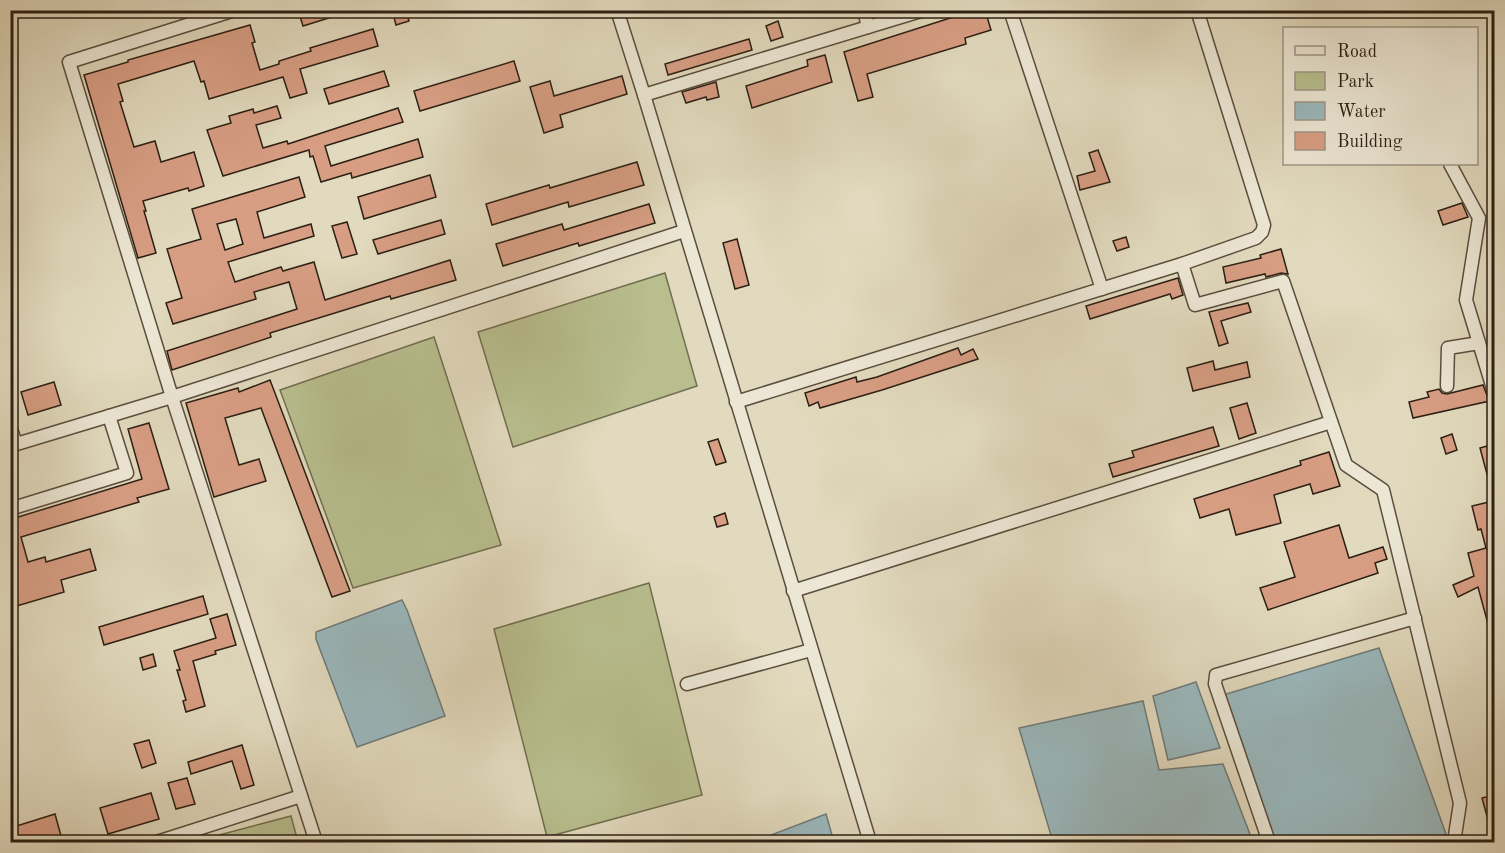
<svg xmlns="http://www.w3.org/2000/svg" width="1505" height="853" font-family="'Old Standard TT',serif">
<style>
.green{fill:#b8be8e;stroke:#726e50;stroke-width:1.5}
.water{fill:#9ab8bd;stroke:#6e7b79;stroke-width:1.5}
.building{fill:#d89e84;stroke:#2c1f13;stroke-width:1.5;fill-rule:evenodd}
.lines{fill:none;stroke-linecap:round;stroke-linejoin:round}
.street-casing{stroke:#5a4e3e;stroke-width:15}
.street{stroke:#ece7d5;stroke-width:12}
</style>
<rect width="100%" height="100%" fill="#e2dabe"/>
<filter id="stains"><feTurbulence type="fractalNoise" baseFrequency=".00333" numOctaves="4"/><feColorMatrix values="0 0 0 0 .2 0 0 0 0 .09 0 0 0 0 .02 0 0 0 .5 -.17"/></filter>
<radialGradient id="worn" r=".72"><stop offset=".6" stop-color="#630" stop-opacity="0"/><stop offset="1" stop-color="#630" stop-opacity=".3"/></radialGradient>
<g class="green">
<polygon points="665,273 697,386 513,447 478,332"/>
<polygon points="434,337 501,545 353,588 280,390"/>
<polygon points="649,583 702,795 547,837 494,629"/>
<polygon points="291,816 298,842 193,842"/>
</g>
<g class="water">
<polygon points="402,600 407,610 445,716 357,747 316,639 316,632"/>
<polygon points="1379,648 1446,834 1423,842 1273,842 1223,695"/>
<polygon points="1196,682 1220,748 1168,760 1153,696"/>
<polygon points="1143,701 1159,770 1223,764 1253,842 1053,842 1019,728"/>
<polygon points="826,814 834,842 753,842"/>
</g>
<g class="building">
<polygon points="306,10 345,10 345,13 303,26 299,13"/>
<polygon points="392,10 406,10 409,21 396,25"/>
<polygon points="975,10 985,10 991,30 965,38 966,44 867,74 873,97 858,101 844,52"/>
<polygon points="778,21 783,37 771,41 766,26"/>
<polygon points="250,25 255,42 252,43 260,70 279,64 279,61 311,51 310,48 373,29 378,46 300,69 307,93 290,98 283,77 209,99 204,81 201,82 194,61 118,84 123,101 120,102 134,147 155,141 161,162 194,152 204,186 189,191 188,188 143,201 146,211 144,211 156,253 138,258 84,75 128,62 128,60"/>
<polygon points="749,39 752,50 668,75 665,64"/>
<polygon points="825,55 832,82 752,108 746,86 808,66 807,60"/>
<polygon points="514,61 520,81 420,111 414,91"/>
<polygon points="384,71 389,86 329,104 324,89"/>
<polygon points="622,76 627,94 560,115 563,127 544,133 530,87 550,81 554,96"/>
<polygon points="716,82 719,97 707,100 706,97 686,103 682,92"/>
<polygon points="277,106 281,118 256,125 263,148 287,141 288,144 398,108 403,122 325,146 331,166 418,139 423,157 352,178 351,173 321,182 313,156 310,157 309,150 223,176 207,130 231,123 229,116 253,109 254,113"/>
<polygon points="1098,150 1110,182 1080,190 1077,176 1095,171 1089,153"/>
<polygon points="637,162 644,185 569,207 568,202 492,225 486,204 549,185 550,188"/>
<polygon points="430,175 436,197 364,219 358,197"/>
<path d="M299 177 305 197 257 212 264 238 311 224 314 236 228 262 235 282 281 267 283 271 314 262 325 300 450 260 456 280 391 299 390 296 270 333 271 337 172 370 167 351 297 309 289 282 254 292 256 299 173 324 166 303 182 298 167 249 201 239 192 209ZM236 219 243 244 225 250 217 224Z"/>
<polygon points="1462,203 1468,217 1443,225 1438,211"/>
<polygon points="649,204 655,223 579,246 578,243 503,266 496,244 562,224 564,230"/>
<polygon points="441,220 445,234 378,254 373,240"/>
<polygon points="347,222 357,254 342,258 332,226"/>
<polygon points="1126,237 1129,247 1117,251 1113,241"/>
<polygon points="737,239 749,285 735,289 723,243"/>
<polygon points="1281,249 1288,274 1281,273 1266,277 1265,274 1226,283 1223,267 1261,258 1260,255"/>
<polygon points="1178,278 1183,295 1172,299 1170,294 1090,319 1086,306"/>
<polygon points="1248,303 1251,312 1221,321 1228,343 1219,346 1209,312"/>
<polygon points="958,348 961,355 973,349 978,359 882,390 820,408 818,402 809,406 805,393 856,377 857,382 877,377"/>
<polygon points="1213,361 1215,370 1247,362 1250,377 1193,391 1187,368"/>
<polygon points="270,380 350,591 332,597 261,408 225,418 239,465 259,459 266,481 214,497 186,403 238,388 239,392"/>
<polygon points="54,382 61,405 28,415 21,392"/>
<polygon points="1483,385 1488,398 1494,400 1413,418 1409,402 1429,397 1427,392 1439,389 1442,393 1447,394"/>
<polygon points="1247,403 1256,433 1239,439 1230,408"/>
<polygon points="149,423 169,489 137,498 139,502 21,537 28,562 45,557 46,562 90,549 96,570 61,580 64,592 10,608 10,517 15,518 142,479 128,429"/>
<polygon points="1213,427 1219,446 1113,477 1109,464 1134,457 1132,451"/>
<polygon points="1452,434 1457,450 1446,454 1441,438"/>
<polygon points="718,439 726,462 716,465 708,442"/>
<polygon points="1494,444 1494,489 1491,489 1480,448"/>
<polygon points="1329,452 1340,486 1313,494 1310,484 1274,495 1281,523 1236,535 1229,509 1200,518 1194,499 1301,465 1300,461"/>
<polygon points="1493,501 1494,547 1487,549 1492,570 1494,569 1494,634 1491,635 1478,587 1458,597 1453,585 1474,576 1468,553 1486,548 1481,529 1478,530 1472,506"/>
<polygon points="725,513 728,524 717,527 714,517"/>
<polygon points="1339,525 1349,558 1383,547 1387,559 1375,563 1378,573 1268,610 1260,588 1295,577 1284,542"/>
<polygon points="203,596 208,614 104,645 99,627"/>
<polygon points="227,614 236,645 215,651 216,654 193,661 205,706 186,712 183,701 186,700 177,670 180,670 174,651 216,638 210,619"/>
<polygon points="153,654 156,666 143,670 140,658"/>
<polygon points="149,740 156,763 142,768 134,744"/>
<polygon points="242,745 254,785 241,789 232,761 191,774 188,762"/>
<polygon points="187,778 195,804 176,809 168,783"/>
<polygon points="151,793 159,819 108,834 100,808"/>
<polygon points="1494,795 1494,831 1491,831 1482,798"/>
<polygon points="55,814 63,843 10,843 10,828"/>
</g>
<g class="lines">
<g class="street-casing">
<g id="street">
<polyline points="235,10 69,62 172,397 316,842"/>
<polyline points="617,10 644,95 870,842"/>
<polyline points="864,10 868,27"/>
<polyline points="1010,10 1102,289"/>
<polyline points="644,95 924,10"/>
<polyline points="1450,164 1479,218 1466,300 1494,392"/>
<polyline points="1182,264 1256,238 1262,232 1264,225 1197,10"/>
<polyline points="1447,386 1448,348 1479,343"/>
<polyline points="736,402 1182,264 1195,305 1283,281 1346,465 1383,490 1460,803 1454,842"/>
<polyline points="10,426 16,444"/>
<polyline points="10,446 172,397 684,231"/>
<polyline points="10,509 127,473 109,416"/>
<polyline points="793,591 1331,422"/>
<polyline points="687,684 811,650"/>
<polyline points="157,842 301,796"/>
<polyline points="1269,842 1215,684 1216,675 1415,618"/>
</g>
</g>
<use href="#street" class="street"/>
</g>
<rect width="1505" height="853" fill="none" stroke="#e2dabe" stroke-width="36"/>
<rect x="12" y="12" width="1481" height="829" fill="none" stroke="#2c1f13" stroke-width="3"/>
<rect x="18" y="18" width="1469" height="817" fill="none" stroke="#2c1f13" stroke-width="1.5"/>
<rect x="1283" y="27" width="195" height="138" fill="#ece7d5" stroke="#9f9787" stroke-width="1.5"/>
<rect x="1295" y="46" width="30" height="9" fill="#ece7d5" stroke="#9f9787" stroke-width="1.5"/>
<text x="1337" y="57" font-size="18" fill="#2c1f13">Road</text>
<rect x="1295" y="72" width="30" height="18" fill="#b8be8e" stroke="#9f9787" stroke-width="1.5"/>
<text x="1337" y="87" font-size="18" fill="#2c1f13">Park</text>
<rect x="1295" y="102" width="30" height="18" fill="#9ab8bd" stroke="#9f9787" stroke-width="1.5"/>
<text x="1337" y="117" font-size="18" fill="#2c1f13">Water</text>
<rect x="1295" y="132" width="30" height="18" fill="#d89e84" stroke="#9f9787" stroke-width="1.5"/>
<text x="1337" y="147" font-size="18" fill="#2c1f13">Building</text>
<rect width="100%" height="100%" filter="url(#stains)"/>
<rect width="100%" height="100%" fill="url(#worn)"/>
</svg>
